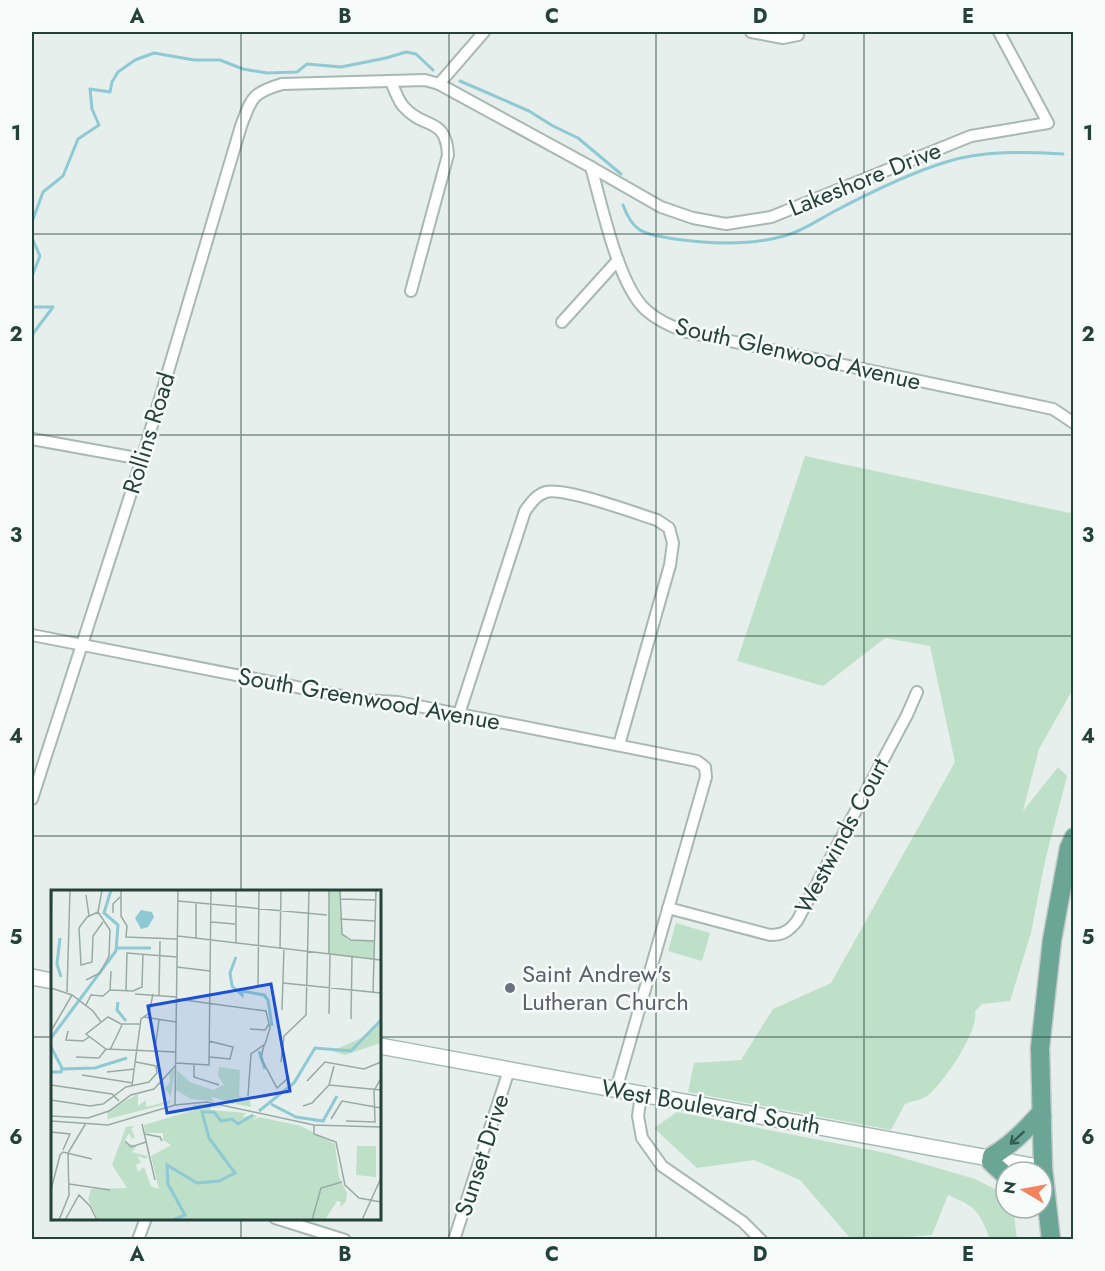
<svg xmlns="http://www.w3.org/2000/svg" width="1105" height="1271" font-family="Jost,sans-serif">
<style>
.green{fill:#bfe0c8}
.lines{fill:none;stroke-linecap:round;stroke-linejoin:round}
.stream{stroke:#8ec9d4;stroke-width:3}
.minor-casing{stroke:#a8b8b2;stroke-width:14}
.secondary-casing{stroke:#a4bbb3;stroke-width:18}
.primary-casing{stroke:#c2cac8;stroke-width:21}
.minor{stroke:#fff;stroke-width:10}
.secondary{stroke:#fff;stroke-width:15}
.primary{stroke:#6aa596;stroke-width:18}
.oneway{stroke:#365b51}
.grid{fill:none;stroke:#24423a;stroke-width:1.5;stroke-opacity:0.55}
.worship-dot{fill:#6b7280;stroke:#f7fbf9;stroke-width:2}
.labels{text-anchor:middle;stroke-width:5;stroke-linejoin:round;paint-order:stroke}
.street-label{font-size:24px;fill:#24423a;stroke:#f7fbf9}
.worship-label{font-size:24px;fill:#5b616d;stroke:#f7fbf9;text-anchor:start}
.inset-river{fill:none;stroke:#8ec9d4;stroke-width:3}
.inset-road{fill:none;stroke:#98aaa4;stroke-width:1.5}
.view{fill:#1d4ed8;fill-opacity:0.15;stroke:#1d4ed8;stroke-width:3}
.inset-edge{fill:none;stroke:#24423a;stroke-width:3}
.neatline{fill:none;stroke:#24423a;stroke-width:2}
.grid-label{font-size:20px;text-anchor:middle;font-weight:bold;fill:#24423a}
</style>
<rect width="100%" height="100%" fill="#e6efeb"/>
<g class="green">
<path d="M805 456 1070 513 1073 507V689L1039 749 1023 811 1058 767 1067 776 1045 861 1031 933 1010 1001 982 1004 975 1011C980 1030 943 1084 927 1096 922 1100 911 1101 905 1104L891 1130 688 1092 694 1063 741 1060 773 1009 831 983 955 762 930 646 885 638 823 686 737 661Z"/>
<polygon points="676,923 710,933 702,961 668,951"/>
<path d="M677 1112 886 1153 975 1179 997 1190 1006 1204V1208H1009L1014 1215 1017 1239H990C979 1210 976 1207 948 1195L932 1235 885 1239H851L800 1180 754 1160 697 1168 654 1128Z"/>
</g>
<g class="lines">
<g class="stream">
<polyline points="460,81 529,111 553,126 578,138 621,174"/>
<path d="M623 205C634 235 646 234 675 239 711 244 749 246 784 236 801 232 818 220 833 212 869 193 907 174 946 162 983 150 1025 152 1063 154"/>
<polyline points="32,222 43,192 63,176 78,139 99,125 92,109 90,89 110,92 112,82 118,72 135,60 154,53 194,60 220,60 243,69 267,73 297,72 307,64 341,67 386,58 406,52 416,54 433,70"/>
<polyline points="32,238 40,256 32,276"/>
<polyline points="32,307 53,307 32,335"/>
</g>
<g class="minor-casing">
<g id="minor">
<polyline points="751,32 783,38 798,35"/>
<path d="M391 82C395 90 398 101 404 107 424 130 446 116 448 155L411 291"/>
<polyline points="439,84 484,32"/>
<polyline points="591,167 661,207 693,218 726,224 771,217 971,136 1048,123 999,32"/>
<polyline points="562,322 618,260"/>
<polyline points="32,439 142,459"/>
<polyline points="32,635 363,700 398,702 697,761 705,767 706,777 616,1090"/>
<path d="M459 714 525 511C531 503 536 495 546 492 565 487 635 513 657 520L669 528 673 543 670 565 619 745"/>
<path d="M32 799 142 459 241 126C252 97 252 93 282 84L425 80 439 84 591 167C602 205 618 285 646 310 658 321 672 327 687 332L1053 409 1074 423"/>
<path d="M668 908 770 935C783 935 789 931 797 921L907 715 917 692"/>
<polyline points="641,1095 638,1116 642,1138 662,1166 743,1222 761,1240"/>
<polyline points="275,1218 345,1240"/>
<polyline points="138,1240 146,1218"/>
<polyline points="454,1240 509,1070"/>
</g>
</g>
<g class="secondary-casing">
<g id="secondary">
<polyline points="32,977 52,981"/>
<polyline points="380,1046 1043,1168"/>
</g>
</g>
<g class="primary-casing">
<g id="primary">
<path d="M1006 1176 991 1162 992 1156C1010 1146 1024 1132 1038 1116H1042"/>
<polyline points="1051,1240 1043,1168 1040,1048 1052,940 1069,848 1074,837"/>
</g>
</g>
<use href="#minor" class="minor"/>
<use href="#secondary" class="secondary"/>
<use href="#primary" class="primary"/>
</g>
<defs><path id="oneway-shaft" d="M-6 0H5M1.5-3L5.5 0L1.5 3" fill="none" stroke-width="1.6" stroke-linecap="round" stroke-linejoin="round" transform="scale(1.5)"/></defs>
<use class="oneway" href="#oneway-shaft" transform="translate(1017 1138) rotate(138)"/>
<path class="grid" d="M241 32V892M449 32V1240M656 32V1240M864 32V1240M32 234H1074M32 435H1074M32 636H1074M32 836H1074M32 1037H52M380 1037H1074M241 1218V1240"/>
<circle class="worship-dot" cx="510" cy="988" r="6"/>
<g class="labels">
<g class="street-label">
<text transform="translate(865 179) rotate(-22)" y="8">Lakeshore Drive</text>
<text transform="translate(798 354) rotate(13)" y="8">South Glenwood Avenue</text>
<text transform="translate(149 433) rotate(-73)" y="8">Rollins Road</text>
<text transform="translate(369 699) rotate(10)" y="8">South Greenwood Avenue</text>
<text transform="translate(842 836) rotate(-62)" y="8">Westwinds Court</text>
<text transform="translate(711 1107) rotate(10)" y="8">West Boulevard South</text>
<text transform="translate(482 1155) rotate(-72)" y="8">Sunset Drive</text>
</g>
<g class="worship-label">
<text x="522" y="982">Saint Andrew's<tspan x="522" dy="28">Lutheran Church</tspan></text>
</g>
</g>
<g transform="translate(51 890)">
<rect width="330" height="330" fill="#e6efeb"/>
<path d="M278 0H289L290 42 297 50 323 51V69L277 64ZM326 134H330V153L294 165 281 161 310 148ZM168 177 189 180 188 206 199 210 200 217 185 214 184 209 183 214 165 208 160 207 163 211 140 209 125 200 126 180 139 192 162 200 173 195 167 186ZM124 179 119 213 57 229 56 221 87 204V216L95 210V217L118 211 120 207 114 198 119 192 118 182ZM156 214 171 218 159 217 160 220 195 223 191 227 203 225 206 226 202 230 208 227 250 236 284 254 288 287 296 303 295 311 289 318 290 312 286 311 274 330H47L37 309 40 299 76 298 61 275 75 237 84 236 80 239 84 247 81 249 78 243 73 252 86 256 81 262 97 266 95 269 86 266 90 272 85 275 87 282 93 277 100 296 108 299 100 266 120 255 112 250V243H94L93 235 143 220 142 215ZM306 256H325V287L305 285Z" fill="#bfe0c8"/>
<path d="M90 20 101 22 103 27 97 37 90 39 84 28Z" fill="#8ec9d4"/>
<path class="inset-river" d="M9 48 6 74 10 87M65 58H100M185 67 179 83 181 96 191 105V101L213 105 217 110 221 136M67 112 66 120 75 131M0 148 65 61 67 35 53 23 60 0M0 157 11 178 10 182H0M208 161 214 179M11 179 44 178 76 168M220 214 245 227 272 231 286 206M208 221 243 193 264 158 300 161 330 130M122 330 134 325 117 294 116 275 146 293 168 291 184 283 158 248 151 222H163L170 231 181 229 187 234 202 225"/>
<path class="inset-road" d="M70 0V26L76 36 75 47 126 49M185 0V53M278 0V64M289 0 291 44 300 50 323 51M35 5 38 26M289 9 325 10M127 11 276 25M47 22 36 27 28 38 30 75 41 72 42 46 52 32M62 23V14L69 7M289 29 324 31M160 32 184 34M0 38 1 0M127 46 330 70M145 48V13M229 58 230 0M126 77 159 81M35 90 49 83 58 66 59 40 47 22 51 0M232 93 330 103M207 97 208 0M0 98 21 105 42 121 50 132M59 100 82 101 91 97 92 64M75 101 76 63 126 67M16 102 19 0M322 103 325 0M84 104 126 107M108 105 109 51M126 109 215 121 219 138 214 154 200 164 197 206M35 115 40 105 52 106 59 100 60 81M231 120 233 58M278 124 279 64M93 127 125 132M300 129 301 67M90 134H70L57 127 35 144 55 159 125 162M199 139 214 140 218 134M0 141 21 105M17 141 15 150 32 151 38 147M213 155 210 168 226 198 236 189M104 159 108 130M59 160 71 135M25 167 48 168 55 159M158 167 179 169 182 157 158 151M230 172 233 146 255 125 258 0M125 173 158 175 160 0M143 174V187L168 195M56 182 84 179M31 185 82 193M256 191 274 172 313 179 330 172M0 195 61 204 68 211M81 195 90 129 98 123 102 104M278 195 330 200M278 195 283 176M0 210 39 216 52 214 75 197 98 192 106 183 105 176 85 172M124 215 127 0M252 216 261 213 278 195M0 226 37 228 58 221 80 205 103 199 125 175M280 229 291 211 330 218M0 231 57 235 124 215 156 212 263 235 330 237M295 231 324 232 323 201 330 188M91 234 104 290M263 235V244L285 252 294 295 308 308 330 312M0 242 19 244 12 260M94 244 109 247 111 251M74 251 80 257 95 252M18 294 59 300M0 300 9 265 12 262 41 269M8 330 18 305 17 263 35 233M14 330 28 305 39 316 46 330M261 330 270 298 291 292M311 330 330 288"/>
<path class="view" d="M220 94 239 201 116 223 97 116Z"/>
<rect width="330" height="330" class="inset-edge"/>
</g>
<rect width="1105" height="1271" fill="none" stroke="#f7fbf9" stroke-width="66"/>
<g transform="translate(1024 1190) rotate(280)"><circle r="28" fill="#f7fbf9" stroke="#a3b1ad" stroke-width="1.5"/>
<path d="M0-4.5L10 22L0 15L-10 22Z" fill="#f4845f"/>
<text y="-9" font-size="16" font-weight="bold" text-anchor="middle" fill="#24423a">N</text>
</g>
<rect x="33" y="33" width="1039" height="1205" class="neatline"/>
<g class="grid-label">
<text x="137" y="23">A</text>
<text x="345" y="23">B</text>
<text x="552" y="23">C</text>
<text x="760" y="23">D</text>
<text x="968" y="23">E</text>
<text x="16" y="140">1</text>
<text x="1088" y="140">1</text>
<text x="16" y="341">2</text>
<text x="1088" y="341">2</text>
<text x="16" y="542">3</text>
<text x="1088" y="542">3</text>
<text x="16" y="743">4</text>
<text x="1088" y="743">4</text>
<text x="16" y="944">5</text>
<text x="1088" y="944">5</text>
<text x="16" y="1144">6</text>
<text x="1088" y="1144">6</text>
<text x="137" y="1261">A</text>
<text x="345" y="1261">B</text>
<text x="552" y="1261">C</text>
<text x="760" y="1261">D</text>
<text x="968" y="1261">E</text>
</g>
</svg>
